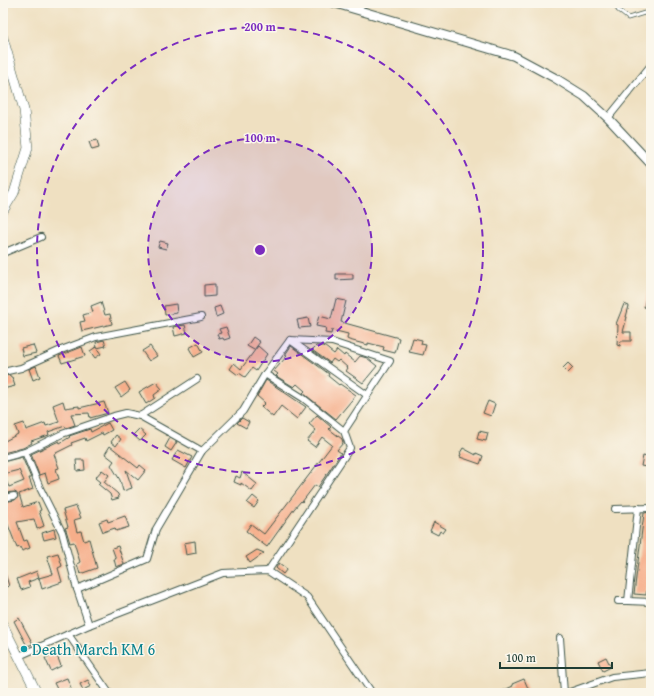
<svg xmlns="http://www.w3.org/2000/svg" width="654" height="696" font-family="'Gentium Book Plus',serif">
<style>
.building{fill:#f6ae8a;fill-rule:evenodd}
.lines{fill:none;stroke-linecap:round;stroke-linejoin:round}
.lane-casing{stroke:#3e5549;stroke-width:4.5}
.street-casing{stroke:#3e5549;stroke-width:8}
.secondary-casing{stroke:#3e5549;stroke-width:10}
.primary-casing{stroke:#3e5549;stroke-width:10}
.lane{stroke:#fff;stroke-width:3}
.street{stroke:#fff;stroke-width:6}
.secondary{stroke:#fff;stroke-width:8}
.primary{stroke:#fff;stroke-width:9}
.ring{fill:none;stroke:#7b2cbf;stroke-width:2;stroke-dasharray:7 5}
.culture-dot{fill:#0f9aa8;stroke:#fbf7ec;stroke-width:1.5}
.labels{text-anchor:middle;stroke-width:3;stroke-linejoin:round;paint-order:stroke}
.culture-label{font-size:16px;fill:#0d838f;stroke:#fbf7ec;text-anchor:start}
.centre{fill:#7b2cbf;stroke:#fbf7ec;stroke-width:2}
.ring-label{font-size:12px;text-anchor:middle;font-weight:bold;fill:#7b2cbf;stroke:#fbf7ec;stroke-width:3;stroke-linejoin:round;paint-order:stroke}
</style>
<rect width="100%" height="100%" fill="#fbf7ec"/>
<filter id="ink" filterUnits="userSpaceOnUse"><feTurbulence type="fractalNoise" baseFrequency=".025" numOctaves="2"/><feDisplacementMap in="SourceGraphic" scale="8" xChannelSelector="R" yChannelSelector="G"/><feConvolveMatrix kernelMatrix="1 2 1 2 8 2 1 2 1" color-interpolation-filters="sRGB"/></filter>
<filter id="wash" filterUnits="userSpaceOnUse"><feTurbulence type="fractalNoise" baseFrequency=".012" numOctaves="4" result="noise"/><feDisplacementMap in="SourceGraphic" scale="16" xChannelSelector="R" yChannelSelector="G"/><feGaussianBlur stdDeviation="0.9" result="paint"/><feColorMatrix in="noise" values="0 0 0 0 0 0 0 0 0 0 0 0 0 0 0 0 0 1.4 0 .05"/><feComposite in="paint" operator="in"/></filter>
<g filter="url(#wash)">
<rect width="100%" height="100%" fill="#efe0c1"/>
<g id="blocks">
<g class="building">
<polygon points="97,140 99,148 92,150 89,142"/>
<polygon points="160,241 168,243 166,249 158,247"/>
<polygon points="336,274 353,274 353,279 336,280"/>
<polygon points="215,284 215,296 204,297 204,285"/>
<polygon points="648,288 651,288 651,309 644,307"/>
<polygon points="336,299 346,301 341,322 399,338 395,353 383,350 384,347 368,343 368,345 349,340 347,339 348,334 332,330 331,334 325,333 326,328 316,326 319,316 331,319"/>
<polygon points="101,302 105,315 110,314 112,324 82,331 80,322 85,321 83,315 93,312 91,306"/>
<polygon points="176,304 177,313 165,315 164,306"/>
<polygon points="624,304 629,306 626,317 627,317 623,332 631,332 631,341 621,341 620,346 617,345 618,325 616,324"/>
<polygon points="220,306 223,314 216,317 214,308"/>
<polygon points="308,318 310,327 299,328 297,320"/>
<polygon points="185,325 187,333 175,336 173,327"/>
<polygon points="226,327 230,338 224,340 223,338 219,339 217,334 221,333 219,329"/>
<polygon points="253,337 260,342 254,350 247,346"/>
<polygon points="413,338 422,340 421,344 426,345 423,355 409,352"/>
<polygon points="104,340 106,346 97,348 96,342"/>
<polygon points="198,343 203,352 194,357 189,348"/>
<polygon points="33,345 36,353 23,356 21,348"/>
<polygon points="150,346 157,356 149,361 142,351"/>
<polygon points="258,346 267,354 256,371 252,368 245,377 239,373 238,375 230,369 234,363 241,369"/>
<polygon points="291,346 329,374 328,376 339,385 340,384 356,395 336,419 303,393 305,391 297,384 294,387 276,376 278,374 274,371 287,356 285,355"/>
<polygon points="316,346 324,346 334,354 337,350 344,356 345,354 355,362 360,356 367,358 377,366 363,383 346,371 348,368 339,360 337,362 333,359 330,363 312,350"/>
<polygon points="82,347 85,356 62,363 59,356"/>
<polygon points="96,347 101,354 95,358 90,351"/>
<polygon points="568,363 573,368 568,373 563,368"/>
<polygon points="36,366 40,377 33,380 29,369"/>
<polygon points="10,375 10,377 12,377 15,386 3,389 3,376"/>
<polygon points="266,380 306,407 297,419 281,406 273,417 261,407 265,403 257,396"/>
<polygon points="125,382 130,390 121,397 115,388"/>
<polygon points="156,382 162,389 154,395 155,398 146,404 139,392"/>
<polygon points="63,401 65,408 79,406 79,408 104,402 108,413 90,418 89,413 71,414 75,425 66,428 65,426 48,432 49,435 31,441 32,443 23,448 3,453 3,442 18,434 15,426 24,423 26,430 45,423 46,426 59,422 53,405"/>
<polygon points="488,401 495,404 491,416 483,413"/>
<polygon points="317,415 331,427 329,429 342,439 343,443 337,450 341,453 318,487 315,485 302,502 301,501 294,509 267,547 246,531 251,524 264,534 332,445 322,437 315,447 307,441 316,430 309,424"/>
<polygon points="242,418 249,422 246,428 237,423"/>
<polygon points="108,423 112,430 103,435 102,433 86,441 85,438 71,443 72,445 54,454 59,468 56,469 59,479 48,483 45,473 39,475 31,454 59,441 60,443 70,437 69,436 90,429 91,432"/>
<polygon points="139,429 146,435 140,441 133,435"/>
<polygon points="479,431 488,433 486,441 477,439"/>
<polygon points="116,435 121,439 116,446 111,442"/>
<polygon points="170,438 177,442 171,451 165,447"/>
<polygon points="110,446 138,468 140,465 146,470 138,480 126,470 132,488 123,491 120,480 111,465 114,461 105,454"/>
<polygon points="463,448 476,455 476,453 483,456 480,464 460,457 461,454 460,453"/>
<polygon points="178,450 192,457 186,468 172,460"/>
<polygon points="643,456 651,458 651,468 641,466"/>
<path d="M22 457 31 478H29L33 489 19 494 23 507 38 502 41 510 39 511 44 526 37 529 34 519 17 522 24 541 27 540 30 548 22 551 20 547 17 548 3 512V502L15 500 18 496 15 492 3 493V462ZM19 470 24 481 9 487 3 474Z"/>
<polygon points="76,460 84,460 85,470 77,471"/>
<polygon points="102,470 109,475 104,482 118,494 119,498 112,500 110,494 98,484 100,482 95,478"/>
<polygon points="242,472 257,484 252,491 241,483 241,485 234,482 236,476 240,478"/>
<polygon points="253,496 259,501 254,508 247,503"/>
<polygon points="76,506 81,518 74,520 77,532 81,531 84,541 89,539 97,568 80,574 77,564 80,562 74,542 70,543 66,530 65,528 68,527 63,510"/>
<polygon points="651,512 651,564 646,595 634,594 644,513"/>
<polygon points="125,516 129,527 116,531 115,528 103,532 99,522 107,519 108,522"/>
<polygon points="434,522 446,529 443,533 440,531 438,535 430,531"/>
<polygon points="54,529 56,537 44,540 42,533"/>
<polygon points="195,541 196,553 186,555 184,543"/>
<polygon points="118,546 124,564 116,567 114,559 116,559 112,548"/>
<polygon points="257,550 264,553 250,563 246,557"/>
<polygon points="58,553 62,566 58,568 62,582 42,589 39,578 53,574 47,556"/>
<polygon points="279,563 287,569 283,574 276,568"/>
<polygon points="3,570 4,570 9,586 3,588"/>
<polygon points="37,571 39,578 28,582 30,587 21,590 17,579"/>
<polygon points="19,618 33,644 27,646 14,621"/>
<polygon points="56,653 61,666 51,671 45,658"/>
<polygon points="606,657 611,667 603,671 598,661"/>
<polygon points="67,678 71,688 59,693 54,683"/>
<polygon points="524,679 530,693 498,693 513,686 512,684"/>
<polygon points="88,680 91,686 83,690 80,684"/>
</g>
</g>
</g>
<g filter="url(#ink)">
<use href="#blocks" fill-opacity="0" stroke="#3e5549" stroke-width="1"/>
<g class="lines">
<g class="lane-casing">
<polyline id="lane" points="615,3 618,10 628,18 651,11"/>
</g>
<g class="street-casing">
<g id="street">
<polyline points="608,118 651,65"/>
<polyline points="3,253 41,237"/>
<polyline points="290,340 367,395"/>
<polyline points="3,372 21,368 61,350 96,337 201,317"/>
<polyline points="265,374 303,398 344,431 350,448 268,571"/>
<polyline points="140,416 202,451"/>
<polyline points="25,452 40,488 62,532 77,589 89,625"/>
<polyline points="3,458 25,452 62,434 114,416 126,413 140,416 197,379"/>
<polyline points="3,498 14,496"/>
<polyline points="615,509 651,508"/>
<polyline points="77,589 147,559 156,529 202,451 243,411 265,374 290,340 332,342 390,361 344,431"/>
<polyline points="618,601 628,601 638,508"/>
<polyline points="628,601 651,602"/>
<polyline points="68,634 109,693"/>
<polyline points="560,638 564,693"/>
<polyline points="19,656 89,625 223,573 268,571 307,597 372,693"/>
<polyline points="567,693 612,677 651,673"/>
</g>
</g>
<g class="secondary-casing">
<polyline id="secondary" points="334,3 514,56 555,78 584,96 608,118 651,164"/>
</g>
<g class="primary-casing">
<g id="primary">
<polyline points="3,38 24,110 28,148 14,193 3,211"/>
<polyline points="3,625 37,693"/>
</g>
</g>
<use href="#lane" class="lane"/>
<use href="#street" class="street"/>
<use href="#secondary" class="secondary"/>
<use href="#primary" class="primary"/>
</g>
</g>
<circle cx="260" cy="250" r="112" fill="#7b2cbf" fill-opacity=".12"/>
<g class="ring">
<circle cx="260" cy="250" r="112"/>
<circle cx="260" cy="250" r="223"/>
</g>
<circle class="culture-dot" cx="24" cy="649" r="4"/>
<g class="labels">
<g class="culture-label">
<text x="32" y="655">Death March KM 6</text>
</g>
</g>
<circle cx="260" cy="250" r="6" class="centre"/>
<g class="ring-label">
<text x="260" y="31">200 m</text>
<text x="260" y="142">100 m</text>
</g>
<rect width="654" height="696" fill="none" stroke="#fbf7ec" stroke-width="16"/>
<path d="M500 662v6h112v-6" fill="none" stroke="#1f3d34" stroke-width="2"/>
<text x="506" y="662" font-size="12" fill="#1f3d34" stroke="#fbf7ec" stroke-width="3" paint-order="stroke">100 m</text>
</svg>
